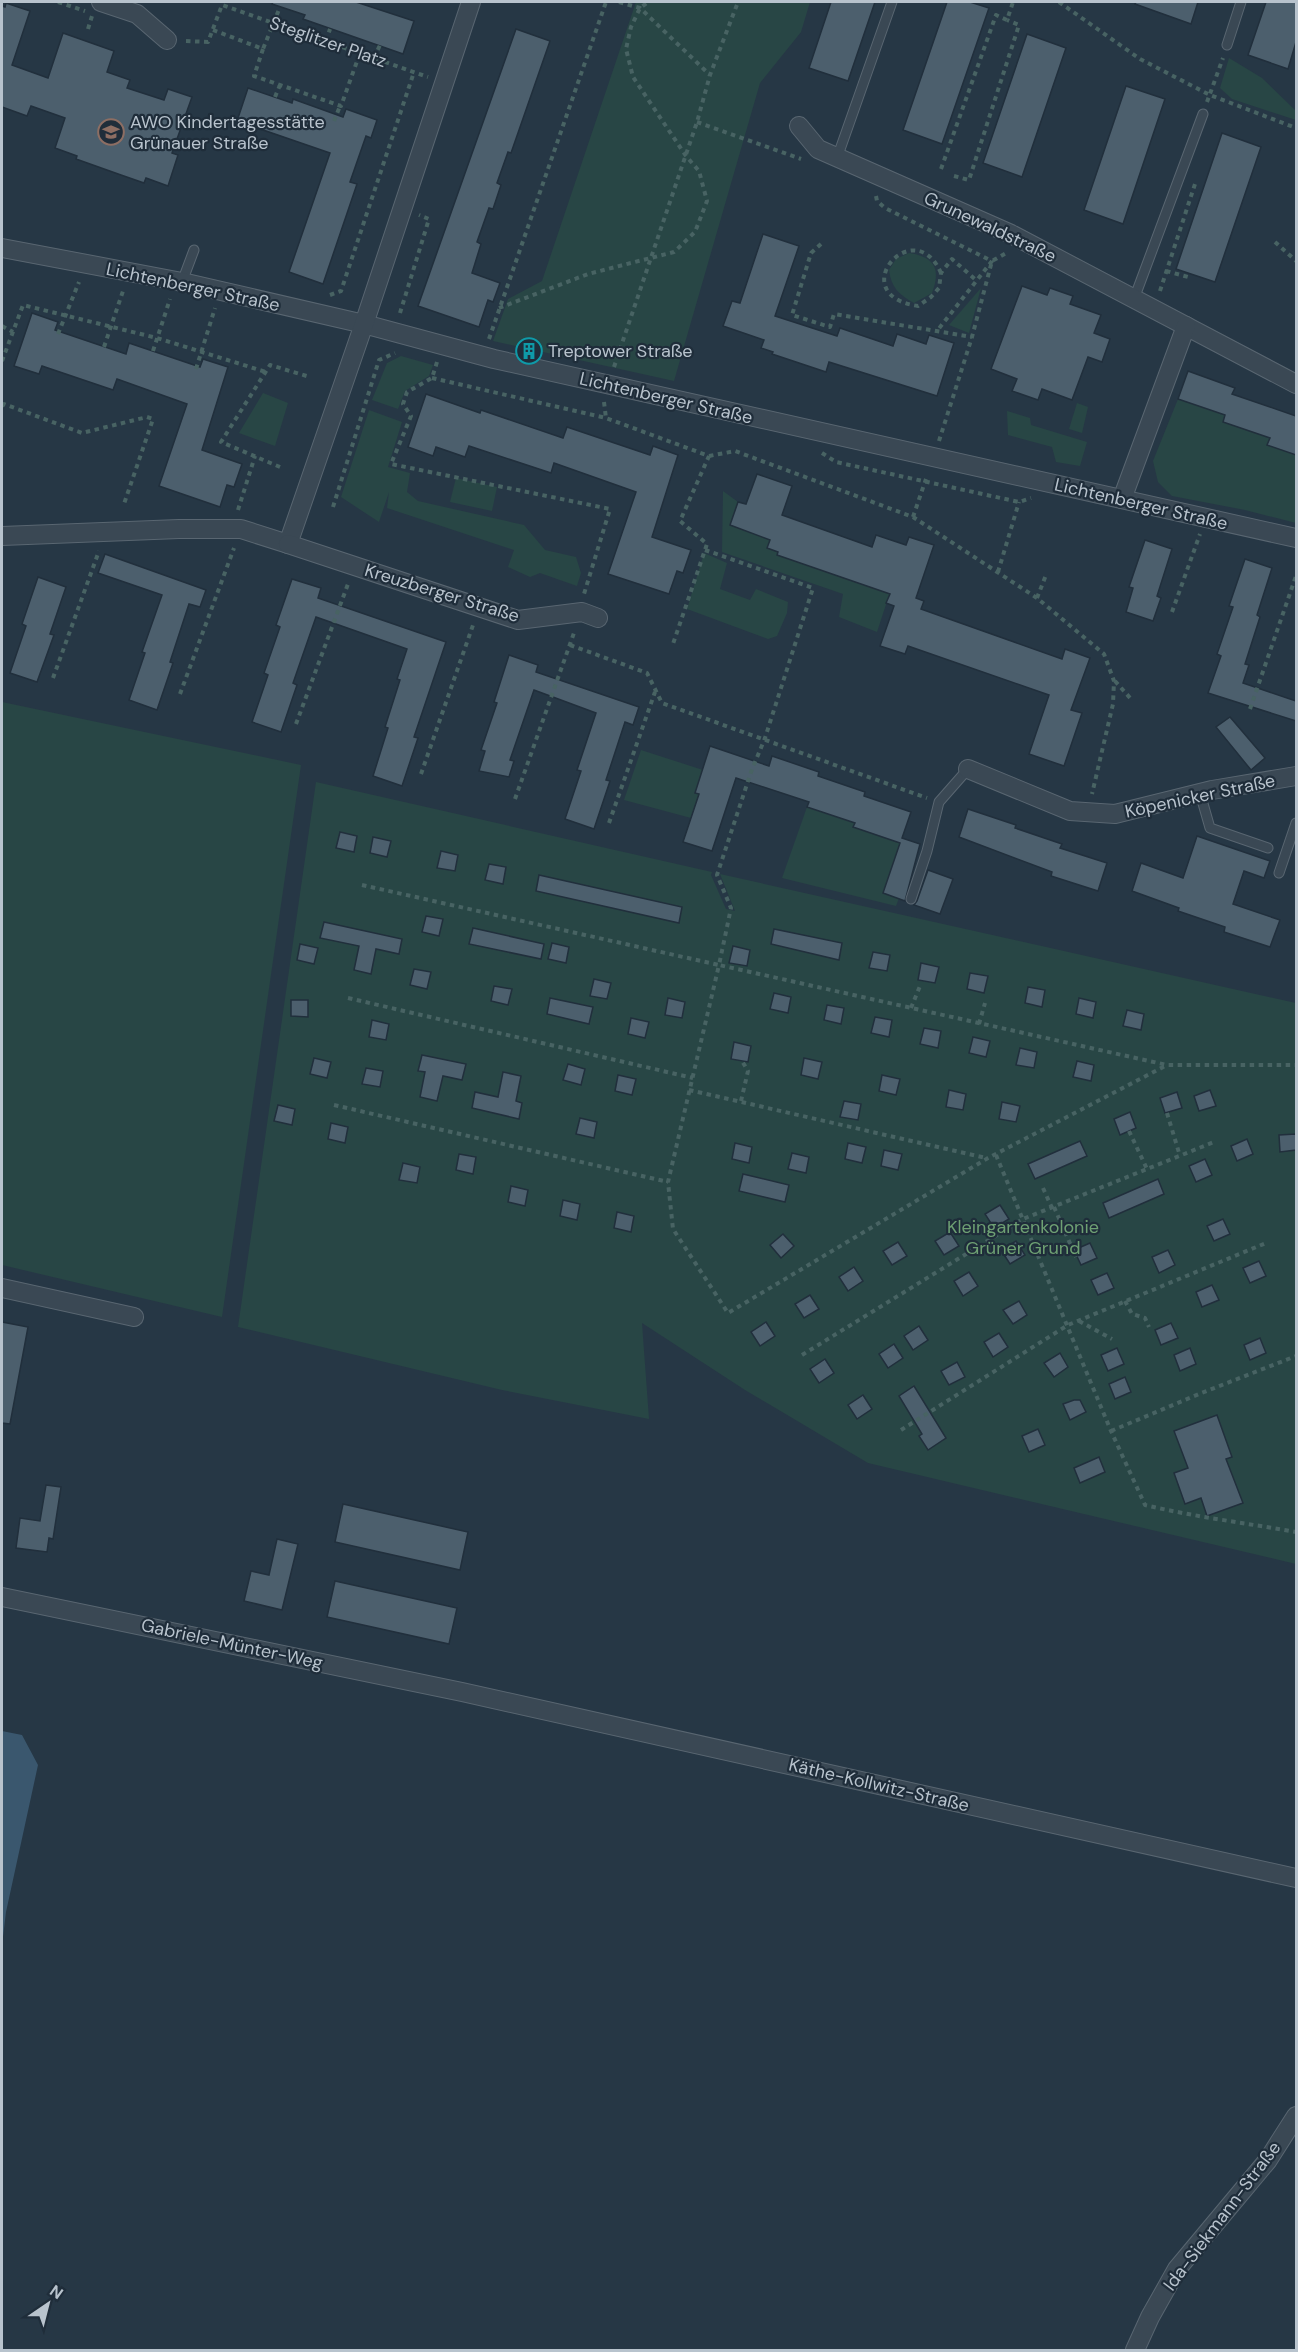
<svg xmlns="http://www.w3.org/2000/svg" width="1298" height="2352" font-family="'DM Sans',sans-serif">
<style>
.green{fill:#284645}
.water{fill:#3a576e}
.building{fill:#4c5f6d;stroke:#212f3c;stroke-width:1.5}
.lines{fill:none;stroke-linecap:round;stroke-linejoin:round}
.lane-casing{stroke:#596671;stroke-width:11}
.street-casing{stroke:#596671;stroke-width:20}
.path{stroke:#486363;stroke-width:4;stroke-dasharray:4.5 4.5;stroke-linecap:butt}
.lane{stroke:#3a4854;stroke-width:9}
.street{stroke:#3a4854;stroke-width:18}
.labels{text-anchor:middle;stroke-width:4.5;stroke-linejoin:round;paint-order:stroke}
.street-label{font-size:18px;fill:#b8c3cd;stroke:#1f2d3a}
.poi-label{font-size:18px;fill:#b8c3cd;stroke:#1f2d3a;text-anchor:start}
.park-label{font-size:18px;fill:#6ea073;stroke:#1f2d3a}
</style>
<rect width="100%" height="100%" fill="#263745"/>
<g class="green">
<polygon points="636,2 810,2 801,32 760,83 674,381 493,341 508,299 542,281"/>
<polygon points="1229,58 1262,78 1296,111 1296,120 1232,99 1220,88"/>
<path d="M909 253C935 257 941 269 932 293L914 303C899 295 891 287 889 270L896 259Z"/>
<polygon points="981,288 969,333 949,325"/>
<polygon points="401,356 433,365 429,376 405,391 398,409 372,400 387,363"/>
<polygon points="263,393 288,403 275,446 239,433"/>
<polygon points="1178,399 1225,415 1223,422 1270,438 1268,445 1296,455 1296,523 1245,510 1172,496 1158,482 1153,461"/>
<polygon points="1077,403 1088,407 1082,433 1069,429"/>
<polygon points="369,410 402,422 388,467 410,473 407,492 418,501 524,525 545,550 576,557 581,573 577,586 540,573 530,577 508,567 514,550 387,508 389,492 379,522 341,497"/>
<polygon points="1007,411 1030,418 1031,425 1087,442 1080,466 1056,462 1052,447 1008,435"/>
<polygon points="456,478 497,487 492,511 450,502"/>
<polygon points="723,491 738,502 730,525 770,540 771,549 778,552 778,555 860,584 893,583 877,632 839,617 843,594 722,552"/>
<polygon points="704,553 727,563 720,589 750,600 756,589 788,602 787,613 777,636 768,639 687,609"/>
<polygon points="2,702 301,765 222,1317 2,1265"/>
<polygon points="641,750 703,770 695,792 699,794 691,818 624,800"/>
<polygon points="316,782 712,872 711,875 726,909 735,911 720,874 1296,1003 1296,1564 868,1463 745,1390 642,1323 649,1419 502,1390 238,1327"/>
<polygon points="807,807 855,823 854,827 900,843 899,898 896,906 782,878"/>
</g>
<polygon class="water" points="2,1731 22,1735 38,1765 6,1912 2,1945"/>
<g class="building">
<polygon points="273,2 356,2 414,21 403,54 303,19 305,15 272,4"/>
<polygon points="831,2 875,2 848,81 809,68"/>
<polygon points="947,2 970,2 989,8 942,144 903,130"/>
<polygon points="1136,2 1198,2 1191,24 1135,4"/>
<polygon points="1266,2 1296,2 1296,42 1288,69 1248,55"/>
<polygon points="6,3 30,11 12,65 48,78 63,33 114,51 107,72 130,80 127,88 164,100 168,89 192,97 172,153 178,155 168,186 146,178 144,183 121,175 76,159 77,156 55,148 65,118 31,106 27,116 2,107 2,6 5,7"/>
<polygon points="516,29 550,41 511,153 508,152 497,183 501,185 493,209 489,208 477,242 481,244 472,273 500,283 493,302 488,300 479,327 418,306"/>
<polygon points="1027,34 1066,48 1022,177 983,163"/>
<polygon points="1126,86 1165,99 1123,224 1084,210"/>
<polygon points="248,88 292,103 293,99 343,117 346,109 377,120 371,138 366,136 350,182 357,184 323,284 289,272 330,153 237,121"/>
<polygon points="1222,133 1261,147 1215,282 1176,269"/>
<polygon points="763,234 799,246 775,316 837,336 840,328 893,346 897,334 926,344 929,335 954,343 937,396 829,362 826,372 772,354 773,352 761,348 764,340 723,326 732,301 740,303"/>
<polygon points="1022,286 1047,295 1050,288 1073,296 1070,304 1101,315 1094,333 1110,339 1102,362 1088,357 1072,400 1042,389 1038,400 1012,391 1017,379 991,369"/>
<polygon points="32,313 58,322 55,330 126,354 129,343 200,367 203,359 228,367 202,450 242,464 234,487 227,485 220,507 159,486 187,404 117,379 113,390 42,366 39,374 14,366"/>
<polygon points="1188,371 1235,388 1232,394 1296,416 1296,455 1267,445 1270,438 1223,422 1225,415 1178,399"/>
<polygon points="426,394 480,413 481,410 563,438 567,427 650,455 653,446 678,455 652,537 691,550 683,573 677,571 669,594 608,574 636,492 554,463 551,473 469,446 465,457 436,447 433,456 408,447"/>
<polygon points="757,474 792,486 782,515 872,547 876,535 906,545 909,537 934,545 916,598 924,601 921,609 1062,659 1065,649 1090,658 1071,710 1082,713 1064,766 1029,754 1049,695 908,646 905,654 880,646 894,606 886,603 890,594 777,555 778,552 767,548 770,540 730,525 738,502 746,504"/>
<polygon points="1145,540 1172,549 1157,596 1161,598 1153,621 1126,612 1133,588 1129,587"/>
<polygon points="105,554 206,590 200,607 189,604 170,662 173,663 157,710 129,700 145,653 142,652 162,595 98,573"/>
<polygon points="1245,559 1272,568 1257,615 1260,617 1245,664 1249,665 1243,683 1296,701 1296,721 1208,693 1221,656 1217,654 1233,607 1229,606"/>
<polygon points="38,577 66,587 50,634 54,635 37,682 10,673 26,626 22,624"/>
<polygon points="292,579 321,588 318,598 446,642 414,737 418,738 402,786 373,776 388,728 385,727 400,680 397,679 407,649 316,617 293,683 297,685 281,732 252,722 268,675 264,673 280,627 276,625"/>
<polygon points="509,655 538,665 536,672 639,707 633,725 625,722 606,780 610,781 594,829 565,819 581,771 577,770 596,713 534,690 510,760 514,761 509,777 479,771 485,751 481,750 497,703 494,702"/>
<polygon points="1230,717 1265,758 1251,770 1216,727"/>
<polygon points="710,746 769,766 772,756 819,772 818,776 865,792 864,796 911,812 902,838 920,844 905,901 883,893 900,843 853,827 855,823 807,807 809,802 736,778 712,851 683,842 699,794 695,793"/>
<polygon points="968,809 1016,825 1015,828 1062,844 1060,848 1107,863 1098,891 1051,876 1052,872 959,837"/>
<polygon points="340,832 357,836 354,852 336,848"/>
<polygon points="1197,836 1270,861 1264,878 1244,871 1233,904 1280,920 1270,947 1224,932 1225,927 1178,911 1179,908 1132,891 1141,863 1183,878"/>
<polygon points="373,837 391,841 387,857 370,853"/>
<polygon points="441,851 458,855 455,871 437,868"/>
<polygon points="489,864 506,867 503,884 485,880"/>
<polygon points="928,870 953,879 940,914 914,905 917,901"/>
<polygon points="539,875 682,907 679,923 536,891"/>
<polygon points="426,916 443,919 439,936 422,932"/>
<polygon points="324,922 402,939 399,954 376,949 371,974 354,970 359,946 320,938"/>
<polygon points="473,928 544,944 541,959 469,944"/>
<polygon points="774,929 842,943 839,960 771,944"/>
<polygon points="552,943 569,947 566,963 548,959"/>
<polygon points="300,944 318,948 314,964 297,960"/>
<polygon points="733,946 750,950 747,966 729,963"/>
<polygon points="873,952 890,955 887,971 869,968"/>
<polygon points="921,963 939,967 935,983 918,980"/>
<polygon points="414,969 431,972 427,989 410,985"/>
<polygon points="970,973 988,976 984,993 967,989"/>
<polygon points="594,979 611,983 607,999 590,996"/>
<polygon points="494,986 512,989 508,1005 491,1001"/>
<polygon points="1028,987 1045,990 1042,1007 1025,1003"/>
<polygon points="774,993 791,997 788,1013 770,1009"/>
<polygon points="550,998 593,1007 589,1024 547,1014"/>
<polygon points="668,998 685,1002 682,1018 665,1015"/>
<polygon points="1079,998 1096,1002 1093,1018 1076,1014"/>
<polygon points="291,1000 308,1000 308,1017 291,1016"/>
<polygon points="827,1005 844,1008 841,1024 824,1020"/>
<polygon points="1127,1010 1144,1014 1141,1030 1123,1026"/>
<polygon points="875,1017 892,1020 889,1037 871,1033"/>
<polygon points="631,1018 649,1022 645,1038 628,1034"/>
<polygon points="372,1020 389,1024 386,1040 369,1037"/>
<polygon points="924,1028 941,1031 938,1048 920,1044"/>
<polygon points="973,1037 990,1041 986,1057 969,1053"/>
<polygon points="734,1042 751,1046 748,1062 731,1059"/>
<polygon points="1020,1048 1037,1052 1034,1068 1016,1065"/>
<polygon points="422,1055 466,1064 462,1080 443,1076 437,1101 420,1097 425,1072 418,1071"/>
<polygon points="314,1058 331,1062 327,1078 310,1074"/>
<polygon points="804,1058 822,1062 818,1079 801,1075"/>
<polygon points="1077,1061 1094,1065 1091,1081 1073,1077"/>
<polygon points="568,1064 585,1069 581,1085 563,1080"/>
<polygon points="366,1068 383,1071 380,1087 362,1084"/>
<polygon points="503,1072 521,1076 516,1101 522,1103 519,1119 472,1108 475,1092 498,1097"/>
<polygon points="618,1075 636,1079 632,1095 615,1091"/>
<polygon points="882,1075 900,1079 896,1095 879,1091"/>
<polygon points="949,1090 966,1094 963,1110 946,1107"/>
<polygon points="1210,1090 1216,1106 1199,1111 1194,1096"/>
<polygon points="1177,1092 1182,1108 1165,1113 1160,1098"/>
<polygon points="844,1101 861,1104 858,1120 840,1117"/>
<polygon points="1002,1102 1020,1106 1016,1122 999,1119"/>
<polygon points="278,1105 295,1109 292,1125 274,1121"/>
<polygon points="1130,1112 1136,1128 1120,1135 1114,1119"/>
<polygon points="580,1118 597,1122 594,1138 576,1134"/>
<polygon points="331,1123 348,1127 345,1143 328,1139"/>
<polygon points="1296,1134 1296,1150 1280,1152 1279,1135"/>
<polygon points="1247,1139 1253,1154 1237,1161 1231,1146"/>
<polygon points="1080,1141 1087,1156 1035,1179 1028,1164"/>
<polygon points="735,1143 752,1147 749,1163 732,1159"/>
<polygon points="848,1143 866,1147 862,1163 845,1159"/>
<polygon points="884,1150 902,1154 898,1170 881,1166"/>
<polygon points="792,1153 809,1157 806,1173 788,1169"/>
<polygon points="459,1154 476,1157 473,1174 456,1170"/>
<polygon points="1205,1159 1212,1175 1196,1182 1189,1166"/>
<polygon points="403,1163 420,1167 417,1183 399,1180"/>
<polygon points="743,1174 789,1185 785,1202 739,1191"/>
<polygon points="1158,1179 1164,1194 1109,1218 1103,1203"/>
<polygon points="511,1186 528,1190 525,1206 508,1202"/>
<polygon points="563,1200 580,1204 577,1220 560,1216"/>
<polygon points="1000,1205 1009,1219 994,1228 985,1214"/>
<polygon points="617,1212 634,1216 631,1232 614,1228"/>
<polygon points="1223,1219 1230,1234 1214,1241 1207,1226"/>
<polygon points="950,1232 959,1246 944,1255 935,1241"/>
<polygon points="783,1234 794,1246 781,1258 770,1245"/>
<polygon points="1016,1241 1025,1255 1010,1264 1001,1250"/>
<polygon points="898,1242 907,1256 892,1265 883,1251"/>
<polygon points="1090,1243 1097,1258 1081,1265 1074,1250"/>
<polygon points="1168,1250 1175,1265 1159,1273 1152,1257"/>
<polygon points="1259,1261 1266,1276 1250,1283 1243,1268"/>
<polygon points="854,1267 863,1281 848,1291 839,1277"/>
<polygon points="969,1272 978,1286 963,1296 954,1281"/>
<polygon points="1107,1273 1114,1288 1098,1295 1091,1280"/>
<polygon points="1212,1285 1219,1300 1202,1307 1196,1292"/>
<polygon points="810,1295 819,1309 804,1318 795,1304"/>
<polygon points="1019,1301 1027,1315 1013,1324 1003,1310"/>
<polygon points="2,1322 28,1327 10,1424 2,1423"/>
<polygon points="766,1322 775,1336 760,1346 751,1332"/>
<polygon points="1171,1323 1178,1338 1161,1345 1155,1330"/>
<polygon points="919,1326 928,1340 913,1350 904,1336"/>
<polygon points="999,1333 1008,1347 993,1357 984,1342"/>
<polygon points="1260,1338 1266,1353 1250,1360 1244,1345"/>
<polygon points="894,1344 903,1358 888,1368 879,1354"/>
<polygon points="1117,1348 1124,1364 1108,1371 1101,1355"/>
<polygon points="1190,1348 1196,1364 1180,1371 1174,1355"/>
<polygon points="1060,1353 1068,1367 1054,1377 1044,1363"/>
<polygon points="825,1359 834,1373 819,1383 810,1369"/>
<polygon points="957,1362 965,1377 949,1385 941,1371"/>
<polygon points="1125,1377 1131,1392 1115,1399 1109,1384"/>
<polygon points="914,1386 946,1438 928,1450 919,1436 922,1434 899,1396"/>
<polygon points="863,1395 872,1409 857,1419 848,1405"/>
<polygon points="1074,1400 1080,1400 1086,1412 1070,1420 1063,1404"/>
<polygon points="1217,1415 1232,1457 1226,1459 1243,1503 1207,1516 1201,1498 1185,1504 1174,1473 1188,1468 1174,1431"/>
<polygon points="1038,1429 1045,1445 1029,1452 1022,1436"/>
<polygon points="1099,1457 1105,1472 1080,1483 1074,1468"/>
<polygon points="46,1485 61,1487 53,1539 49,1538 47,1552 16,1548 20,1518 40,1521"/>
<polygon points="343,1504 468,1532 460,1570 335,1542"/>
<polygon points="277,1539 298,1544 282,1610 244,1601 251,1571 269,1575"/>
<polygon points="335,1581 457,1608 449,1644 327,1617"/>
</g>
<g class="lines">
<g class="lane-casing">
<g id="lane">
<polyline points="1227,45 1241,2"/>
<polyline points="837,158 892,2"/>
<polyline points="182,282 194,250"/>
<polyline points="1134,299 1203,114"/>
<polyline points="1200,793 1210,828 1268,848"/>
<polyline points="1279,873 1296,823"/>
<polyline points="911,899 927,851 939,802 968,769"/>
</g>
</g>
<g class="street-casing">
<g id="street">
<polyline points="101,2 137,14 167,40"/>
<polyline points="799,126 818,149 1011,234 1296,384"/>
<polyline points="2,248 182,282 364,324 494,359 1296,538"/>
<polyline points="1122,499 1186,326"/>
<polyline points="2,536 179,529 241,529 288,544 364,324 471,2"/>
<polyline points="288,544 518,620 582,612 598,618"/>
<polyline points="968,769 1070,811 1115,814 1212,790 1296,776"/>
<polyline points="2,1288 134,1317"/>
<polyline points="2,1597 462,1692 1296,1878"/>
<polyline points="1135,2350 1150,2317 1177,2269 1268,2160 1296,2116"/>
</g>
</g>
<g class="path">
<polyline points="58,2 85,11"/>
<polyline points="619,2 640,8 710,75"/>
<polyline points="1059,2 1140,59 1210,95 1296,128"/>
<polyline points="88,29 92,16"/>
<polyline points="213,30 263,49 280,7"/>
<polyline points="186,41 208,42 222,5 428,77"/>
<polyline points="326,41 330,29"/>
<polyline points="263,49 254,76 341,106 360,53"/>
<polyline points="374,58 380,45"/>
<polyline points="275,97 280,85"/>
<polyline points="1207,102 1223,58"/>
<polyline points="334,121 340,106"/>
<polyline points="697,122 801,159"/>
<polyline points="941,169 996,15 1007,20 1013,2"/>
<polyline points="954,176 969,180 1019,25 1007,20"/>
<polyline points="876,196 877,201 885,208 992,261 937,331"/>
<polyline points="1275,242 1296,261"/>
<polyline points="821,244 811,253 792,315 830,327 834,314 972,337"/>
<polyline points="1166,271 1188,277"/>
<path d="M941 273C914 211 842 295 918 306L931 297 939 288 941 273 952 259 977 281"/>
<polyline points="1160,291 1195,184"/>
<polyline points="330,295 341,291 414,72"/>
<polyline points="499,308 588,274 674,252 695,232 707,201 699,171 686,156 633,77 626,49 631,27 640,8 648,2"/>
<polyline points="400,313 429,219 419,215"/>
<polyline points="2,326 13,332"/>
<polyline points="58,334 79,282"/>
<polyline points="489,339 606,2"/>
<polyline points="104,347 123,291"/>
<polyline points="153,351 170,299"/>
<polyline points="2,361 23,305 157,338 266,372"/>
<polyline points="437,362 432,378 407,392 403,404 411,416 391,464 610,509 584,594"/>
<polyline points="614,367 697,122 710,75 738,2"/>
<polyline points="196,369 215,308"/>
<polyline points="432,378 606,418 709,456 680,521 707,544 673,644"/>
<polyline points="604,402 606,418"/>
<polyline points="2,406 4,404 82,433 147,417 153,419 124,504"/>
<polyline points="939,441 972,337 992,261 1008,252"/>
<polyline points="822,453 836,462 1019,502 1031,498"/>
<polyline points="709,456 735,451 913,517 1037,598 1104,654 1114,681 1113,704 1092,794"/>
<polyline points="280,467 221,442 270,365 310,377"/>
<polyline points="333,507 379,360 395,353"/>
<polyline points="238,510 255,456"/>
<polyline points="913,517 926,479"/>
<polyline points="705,550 813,588 765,738 751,772 717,875 731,908 719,965 1167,1065 1296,1065"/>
<polyline points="998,572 1019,502"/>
<polyline points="1037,598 1046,575"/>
<polyline points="1172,612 1200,534"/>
<polyline points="570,645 647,673 662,703 927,798"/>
<polyline points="53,678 99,551"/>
<polyline points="1115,681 1131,699"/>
<polyline points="180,694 234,548"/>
<polyline points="1250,709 1296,576"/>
<polyline points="296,724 348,584"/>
<polyline points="421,774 473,625"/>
<polyline points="515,799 575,630"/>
<polyline points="609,823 655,692"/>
<polyline points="362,885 719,965 668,1182 673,1229 728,1313 988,1158 1167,1065"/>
<polyline points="348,998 693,1078"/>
<polyline points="911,1008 920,986"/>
<polyline points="979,1024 985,1003"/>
<polyline points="689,1090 986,1158"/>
<polyline points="741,1101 748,1071 742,1061"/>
<polyline points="334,1105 668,1182"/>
<polyline points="1167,1113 1180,1156"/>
<polyline points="1129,1131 1147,1169"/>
<path d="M996 1155 1111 1431 1145 1505C1195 1517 1246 1523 1296 1532"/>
<polyline points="1043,1188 1052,1208"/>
<polyline points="1054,1207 1076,1257"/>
<polyline points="1125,1301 1132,1314 1145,1318 1149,1327"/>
<polyline points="1079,1321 1112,1339"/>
<polyline points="802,1355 1023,1219 1214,1142"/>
<polyline points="901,1430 1068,1325 1266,1243"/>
<polyline points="1111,1431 1199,1394 1296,1356"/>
</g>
<use href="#lane" class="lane"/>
<use href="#street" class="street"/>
</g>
<defs>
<g id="school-ring" transform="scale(1.35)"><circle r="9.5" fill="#1f2d3a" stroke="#8d6e63" stroke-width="1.5"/><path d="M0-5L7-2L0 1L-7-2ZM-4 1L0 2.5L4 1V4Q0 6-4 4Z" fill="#8d6e63"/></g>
<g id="building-ring" transform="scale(1.35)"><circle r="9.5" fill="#1f2d3a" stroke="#0f9aa8" stroke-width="1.5"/><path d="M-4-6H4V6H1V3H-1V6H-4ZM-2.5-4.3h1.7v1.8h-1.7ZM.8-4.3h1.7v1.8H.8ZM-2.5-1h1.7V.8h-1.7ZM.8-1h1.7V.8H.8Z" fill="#0f9aa8"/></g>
</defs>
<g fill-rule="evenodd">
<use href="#school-ring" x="111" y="132"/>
<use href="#building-ring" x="529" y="351"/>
</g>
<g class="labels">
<g class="street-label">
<text transform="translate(328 42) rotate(19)" y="6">Steglitzer Platz</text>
<text transform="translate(990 227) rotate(25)" y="6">Grunewaldstraße</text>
<text transform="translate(193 287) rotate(12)" y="6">Lichtenberger Straße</text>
<text transform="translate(666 398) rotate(13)" y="6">Lichtenberger Straße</text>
<text transform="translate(1141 504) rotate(13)" y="6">Lichtenberger Straße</text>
<text transform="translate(442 593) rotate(17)" y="6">Kreuzberger Straße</text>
<text transform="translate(1200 796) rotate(-12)" y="6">Köpenicker Straße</text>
<text transform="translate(232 1644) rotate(12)" y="6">Gabriele-Münter-Weg</text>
<text transform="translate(879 1785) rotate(13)" y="6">Käthe-Kollwitz-Straße</text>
<text transform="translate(1222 2216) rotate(-53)" y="6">Ida-Siekmann-Straße</text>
</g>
<g class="poi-label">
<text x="130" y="128">AWO Kindertagesstätte<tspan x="130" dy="21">Grünauer Straße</tspan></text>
<text x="548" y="357">Treptower Straße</text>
</g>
<g class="park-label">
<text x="1023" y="1233">Kleingartenkolonie<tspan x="1023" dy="21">Grüner Grund</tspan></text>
</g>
</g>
<rect width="1298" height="2352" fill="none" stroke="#b8c3cd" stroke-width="6"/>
<g transform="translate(48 2304) rotate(35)" stroke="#1f2d3a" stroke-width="4.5" paint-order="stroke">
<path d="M0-4.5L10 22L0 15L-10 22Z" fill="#b8c3cd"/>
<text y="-9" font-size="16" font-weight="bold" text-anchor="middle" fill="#b8c3cd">N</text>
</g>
</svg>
